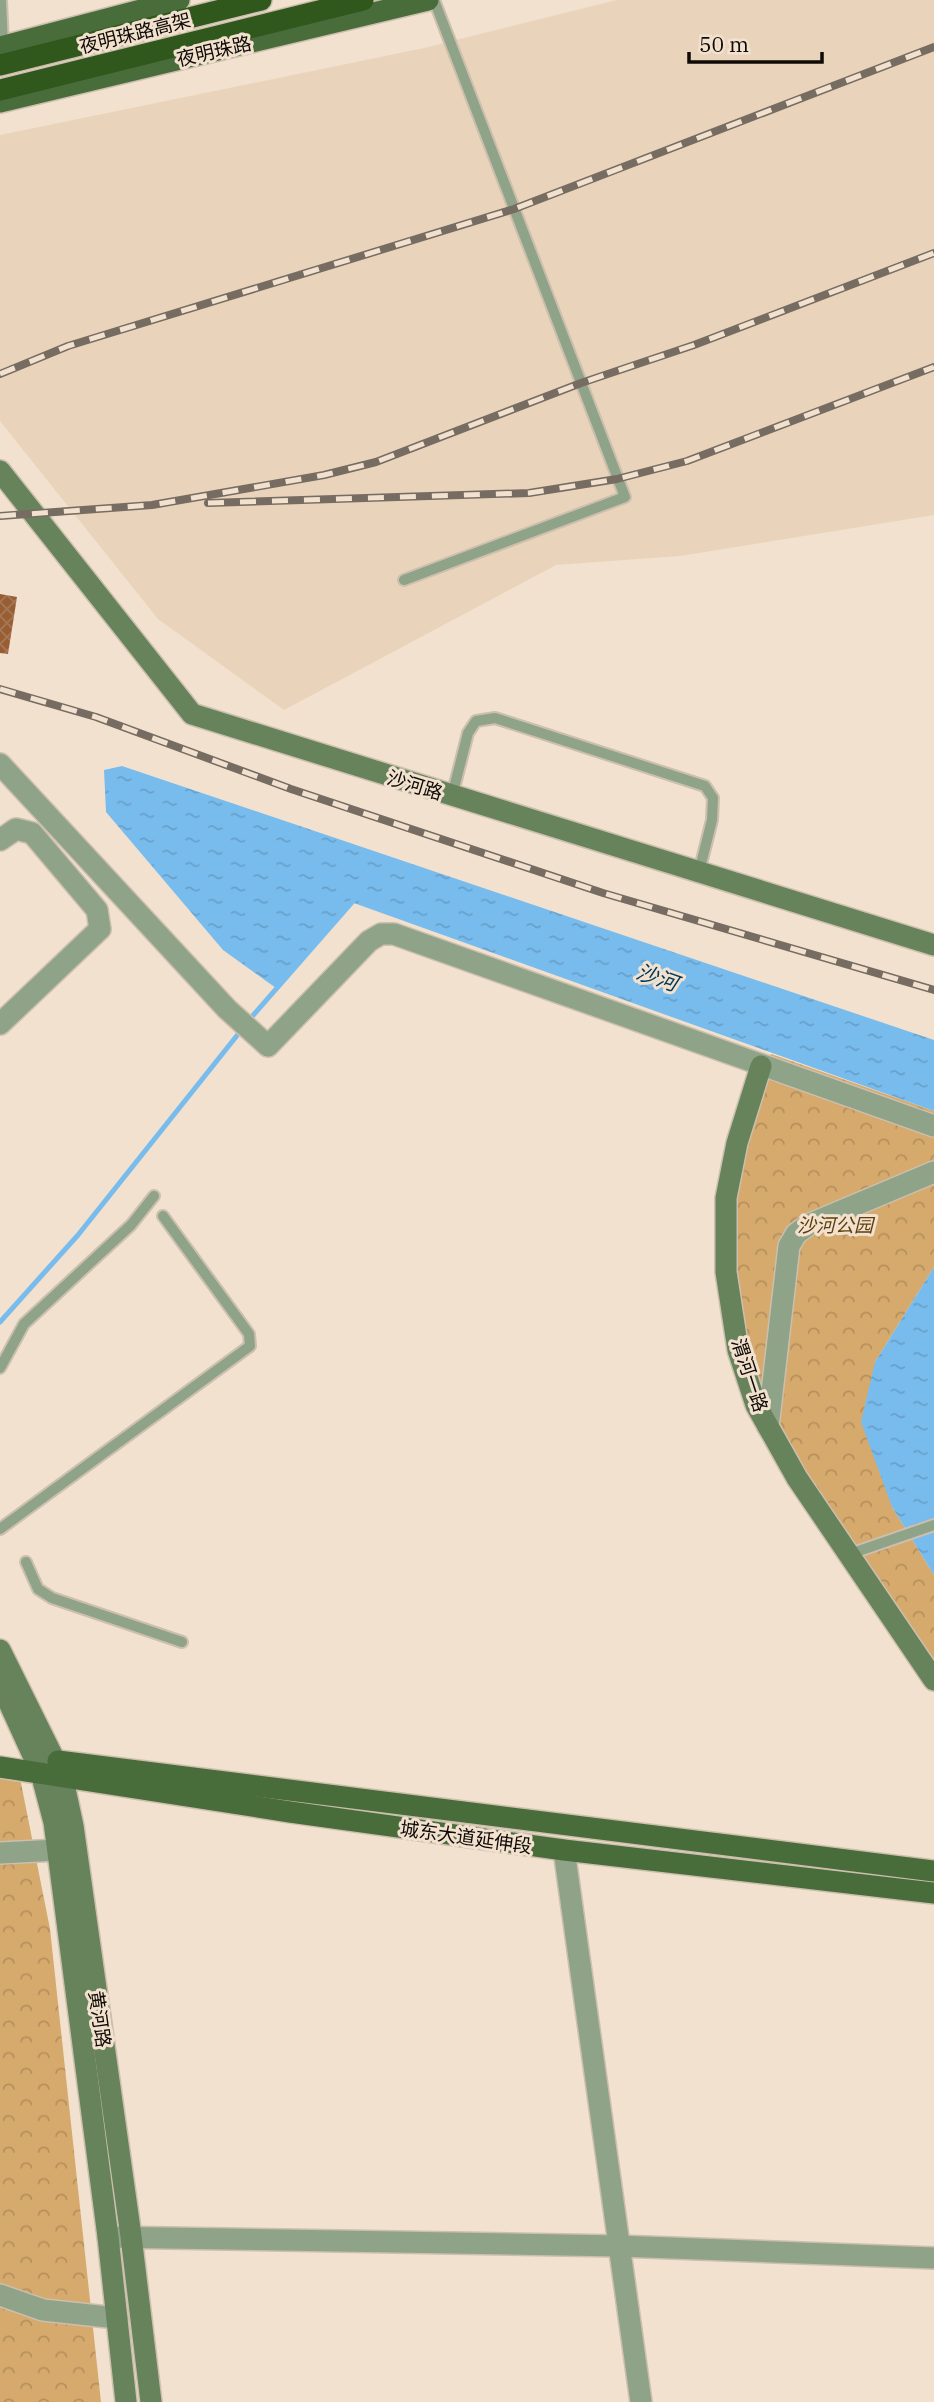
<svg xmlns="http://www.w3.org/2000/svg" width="934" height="2402" font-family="'IBM Plex Serif','Noto Sans SC',serif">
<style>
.built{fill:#e9d4bb}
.park{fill:url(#park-crowns)}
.water{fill:url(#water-ripples)}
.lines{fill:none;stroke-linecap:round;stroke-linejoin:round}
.stream{stroke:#78bced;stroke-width:5}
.building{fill:url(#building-cross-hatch)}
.lane-casing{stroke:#cdbfae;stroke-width:14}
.street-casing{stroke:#cdbfae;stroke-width:24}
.secondary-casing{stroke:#cdbfae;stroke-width:24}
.primary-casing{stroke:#cdbfae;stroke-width:24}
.highway-casing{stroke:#cdbfae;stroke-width:24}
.lane{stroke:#8fa388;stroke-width:10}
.street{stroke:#8fa388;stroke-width:21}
.secondary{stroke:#66835b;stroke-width:21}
.primary{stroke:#496c3b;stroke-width:21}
.highway{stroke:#30581d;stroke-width:21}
.rail-casing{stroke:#776c61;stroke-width:8}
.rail{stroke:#f1e1ce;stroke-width:5;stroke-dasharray:16;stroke-linecap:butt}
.labels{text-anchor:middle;stroke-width:6;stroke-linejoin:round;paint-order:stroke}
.street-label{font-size:19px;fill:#0f0a05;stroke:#f1e1ce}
.park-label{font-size:19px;font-style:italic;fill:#5e3e0b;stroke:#f1e1ce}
.water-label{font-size:21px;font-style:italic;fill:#003857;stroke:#f1e1ce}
</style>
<defs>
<pattern id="park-crowns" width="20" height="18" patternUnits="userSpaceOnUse" patternTransform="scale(1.75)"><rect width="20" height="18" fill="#d6a96d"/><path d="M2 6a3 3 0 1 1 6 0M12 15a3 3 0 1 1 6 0" fill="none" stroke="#b6905d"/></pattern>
<pattern id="water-ripples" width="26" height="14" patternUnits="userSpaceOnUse" patternTransform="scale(1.75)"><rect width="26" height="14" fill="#78bced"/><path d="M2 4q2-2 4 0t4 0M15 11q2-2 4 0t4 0" fill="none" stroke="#67a0ca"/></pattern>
<pattern id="building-cross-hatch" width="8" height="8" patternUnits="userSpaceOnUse" patternTransform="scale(1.75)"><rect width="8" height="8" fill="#995d31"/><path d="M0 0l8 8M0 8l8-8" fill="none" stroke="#a27858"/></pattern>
</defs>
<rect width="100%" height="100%" fill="#f1e1ce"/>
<polygon class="built" points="617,0 934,0 934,515 680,556 556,565 284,710 158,619 0,421 0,135 424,48"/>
<g class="park">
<polygon points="771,1054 934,1111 934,1267 875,1362 892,1507 934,1575 934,1676 776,1424 745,1350 734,1277 733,1220 743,1146"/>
<polygon points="0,1776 20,1778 50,1929 101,2402 0,2402"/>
</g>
<g class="water">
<polygon points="122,766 934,1040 934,1111 351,902 276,988 223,950 106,812 104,770"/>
<polygon points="934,1267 934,1575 892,1507 861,1422 875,1362"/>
</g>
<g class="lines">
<g class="stream">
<polyline points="249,1020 353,901"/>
<polyline points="0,1322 78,1235 243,1028"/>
</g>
</g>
<polygon class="building" points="0,594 17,597 8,654 0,653"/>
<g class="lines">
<g class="lane-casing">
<g id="lane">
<polyline points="1,0 3,46"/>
<polyline points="404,580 625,497 434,0"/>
<polyline points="452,796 468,733 476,721 495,718 705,786 713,798 712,820 699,872"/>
<polyline points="0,1368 24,1324 131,1225 154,1196"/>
<polyline points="0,1529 250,1346 249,1334 163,1216"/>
<polyline points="850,1554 934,1525"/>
<polyline points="26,1562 38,1589 52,1598 182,1642"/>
</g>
</g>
<g class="street-casing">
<g id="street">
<polyline points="0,764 227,1009 268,1046 369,941 381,934 394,934 934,1126"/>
<polyline points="0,840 16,829 32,833 97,910 100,929 0,1024"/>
<polyline points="768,1427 789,1246 796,1234 808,1225 934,1172"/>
<polyline points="564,1850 641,2402"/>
<polyline points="0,1853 58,1850"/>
<polyline points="108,2237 619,2246 934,2258"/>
<polyline points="0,2295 43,2310 117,2318"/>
</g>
</g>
<g class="secondary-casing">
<g id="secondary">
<polyline points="0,471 192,714 934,945"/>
<polyline points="761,1066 737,1143 726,1198 726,1272 738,1350 756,1405 797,1478 934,1680"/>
<polyline points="0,1650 62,1775 73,1826 131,2236 151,2402"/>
<polyline points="0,1683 41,1773 54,1822 108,2237 126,2402"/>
</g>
</g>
<g class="primary-casing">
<g id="primary">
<polyline points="0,47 179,0"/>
<polyline points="0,102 428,0"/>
<polyline points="58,1761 934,1871"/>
<polyline points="0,1767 290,1812 564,1850 934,1893"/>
</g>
</g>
<g class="highway-casing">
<g id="highway">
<polyline points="0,65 261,0"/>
<polyline points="0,90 363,0"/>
</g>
</g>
<use href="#lane" class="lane"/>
<use href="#street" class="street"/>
<use href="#secondary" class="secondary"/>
<use href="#primary" class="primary"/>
<use href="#highway" class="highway"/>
<g class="rail-casing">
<g id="rail">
<polyline points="0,374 68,346 514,209 934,47"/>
<polyline points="208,503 529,493 617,479 687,461 934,367"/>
<polyline points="0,516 152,505 324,475 376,462 581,383 694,345 934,253"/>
<polyline points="0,689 96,717 291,789 603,893 934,990"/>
</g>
</g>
<use href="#rail" class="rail"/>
</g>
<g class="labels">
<g class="street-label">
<text transform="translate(135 33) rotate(-14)" y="7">夜明珠路高架</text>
<text transform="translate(214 51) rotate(-13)" y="7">夜明珠路</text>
<text transform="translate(415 785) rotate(17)" y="7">沙河路</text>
<text transform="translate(750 1375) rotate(72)" y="7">渭河一路</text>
<text transform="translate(466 1837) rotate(8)" y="7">城东大道延伸段</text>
<text transform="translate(100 2019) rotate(82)" y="7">黄河路</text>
</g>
<g class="park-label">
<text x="835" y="1232">沙河公园</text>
</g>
<g class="water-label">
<text transform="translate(657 978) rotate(19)" y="7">沙河</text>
</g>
</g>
<path d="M689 52v10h133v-10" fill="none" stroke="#0f0a05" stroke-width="3.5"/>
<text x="699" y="52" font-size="21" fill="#0f0a05" stroke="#f1e1ce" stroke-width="5" paint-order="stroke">50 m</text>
</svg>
